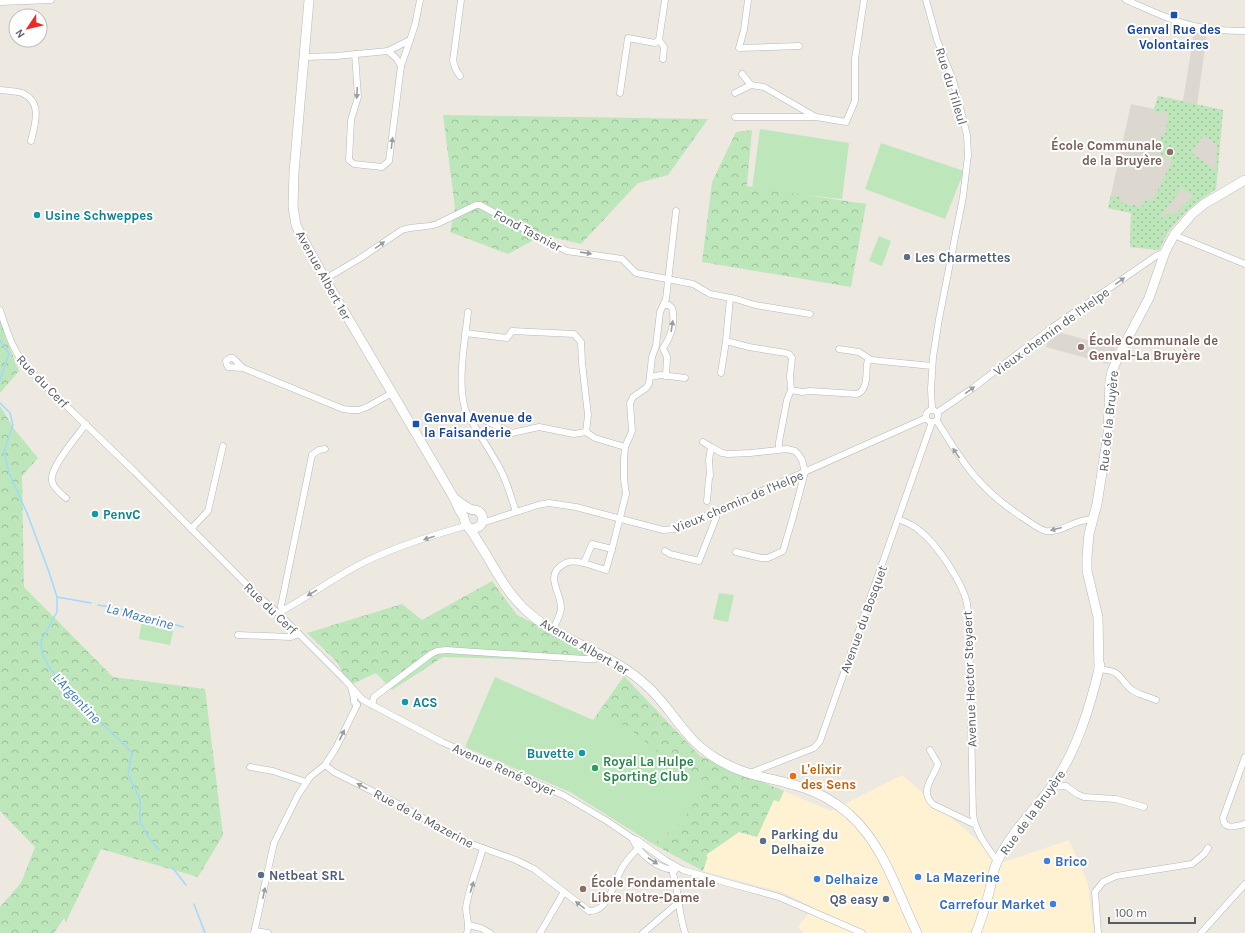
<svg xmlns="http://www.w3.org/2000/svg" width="1245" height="933" font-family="Karla,sans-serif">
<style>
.commercial{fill:#fff2d3}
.education{fill:#ddd8cf}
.grass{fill:url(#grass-dots);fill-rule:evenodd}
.forest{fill:url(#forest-crowns)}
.garden{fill:#bde6bb}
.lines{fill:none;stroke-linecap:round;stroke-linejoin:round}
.stream{stroke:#9edaff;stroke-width:1.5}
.minor-casing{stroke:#b3b7bc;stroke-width:7}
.secondary-casing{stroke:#b4b8be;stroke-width:10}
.minor{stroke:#fff;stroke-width:6}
.secondary{stroke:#fff;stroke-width:9}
.oneway{fill:#9b9ea1}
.transit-dot{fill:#1a4fb4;stroke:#fff;stroke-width:1.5}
.education-dot{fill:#8d6e63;stroke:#fff;stroke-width:1.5}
.culture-dot{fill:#0f9aa8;stroke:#fff;stroke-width:1.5}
.service-dot{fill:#5c6f8a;stroke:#fff;stroke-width:1.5}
.leisure-dot{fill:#2e9e5b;stroke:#fff;stroke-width:1.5}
.food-dot{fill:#e8710a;stroke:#fff;stroke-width:1.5}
.shop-dot{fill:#3f7fe0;stroke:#fff;stroke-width:1.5}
.labels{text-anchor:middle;stroke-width:4;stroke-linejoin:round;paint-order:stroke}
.transit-label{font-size:13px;font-weight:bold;fill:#164399;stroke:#fff}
.street-label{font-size:13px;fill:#595d62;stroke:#fff}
.education-label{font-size:13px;font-weight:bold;fill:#785e54;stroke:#fff;text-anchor:start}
.culture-label{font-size:13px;font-weight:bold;fill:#0d838f;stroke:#fff;text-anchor:start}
.service-label{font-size:13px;font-weight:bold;fill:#4e5e75;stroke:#fff;text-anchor:start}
.leisure-label{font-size:13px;font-weight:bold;fill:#27864d;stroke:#fff;text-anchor:start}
.food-label{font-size:13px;font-weight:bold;fill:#c56008;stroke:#fff;text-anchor:start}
.shop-label{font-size:13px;font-weight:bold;fill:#366cbe;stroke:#fff;text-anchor:start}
.water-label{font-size:14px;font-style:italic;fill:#397bb4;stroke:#fff}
</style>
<defs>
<pattern id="grass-dots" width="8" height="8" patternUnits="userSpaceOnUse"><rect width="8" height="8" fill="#bde6bb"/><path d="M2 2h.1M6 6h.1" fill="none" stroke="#9dbe9b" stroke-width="1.8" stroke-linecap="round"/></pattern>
<pattern id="forest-crowns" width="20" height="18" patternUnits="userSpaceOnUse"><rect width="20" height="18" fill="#bde6bb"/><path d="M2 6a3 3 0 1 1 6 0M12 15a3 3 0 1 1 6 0" fill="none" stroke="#9dbe9b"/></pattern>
</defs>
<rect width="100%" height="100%" fill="#ede9e0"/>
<polygon class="commercial" points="902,775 985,847 1001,863 1069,840 1088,884 1094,933 804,933 798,927 808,914 813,907 782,892 703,871 707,859 706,855 739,832 757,837 774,799 779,802 784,791 831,811"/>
<g class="education">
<polygon points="1194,32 1207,34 1197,105 1223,110 1216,189 1194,204 1177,222 1169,231 1159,250 1130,247 1131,213 1108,208 1131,104 1154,109 1158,96 1183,101"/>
<polygon points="1051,330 1116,348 1108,364 1046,347"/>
</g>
<path class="grass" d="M1158 96 1223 110 1216 189C1199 201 1181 213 1169 231 1165 237 1162 244 1159 250L1130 247 1131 213 1108 208 1111 195 1121 197 1120 202 1142 207 1144 199 1153 201 1172 160 1157 152 1160 138 1159 135 1164 136 1169 114 1159 111 1158 115 1156 114 1154 109ZM1204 135 1217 145 1215 170 1191 152ZM1182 188 1193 196 1173 216 1169 212 1163 218 1160 217Z"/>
<g class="forest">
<polygon points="443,115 708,119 668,175 638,183 581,244 543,235 508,254 450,232 455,208"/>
<polygon points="752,130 747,186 866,204 851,287 702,262 712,182 736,132"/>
<polygon points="0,316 6,333 5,336 19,371 0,393"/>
<polygon points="0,406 15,430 38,458 22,476 24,587 113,677 205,689 223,835 198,877 101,849 66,922 64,918 54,933 0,933 0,907 21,883 35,847 0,811"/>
<polygon points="492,581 517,615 535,624 585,651 602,662 443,657 392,690 376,673 350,685 337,662 307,633 402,604 422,620"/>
<polygon points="624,676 700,756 784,791 779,802 774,800 757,837 739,832 706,855 708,858 707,859 703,871 653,844 683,820 593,720"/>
</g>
<g class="garden">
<polygon points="760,129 849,143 842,199 752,189"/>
<polygon points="881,143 964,171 945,219 865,189"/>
<polygon points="879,236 891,241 882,266 869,261"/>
<polygon points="719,593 734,595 728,622 713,619"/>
<polygon points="142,620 174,627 170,645 139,639"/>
<polygon points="495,677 593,720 625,725 703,789 683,820 653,844 570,792 465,747"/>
</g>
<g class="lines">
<g class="stream">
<polyline points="0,340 9,354 0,380"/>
<polyline points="0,403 10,413 13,425 4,451 9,473 27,513 49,572 57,597 57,612 41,641 42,653 49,667 73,697 121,741 132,753 128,774 140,799 140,822 149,838 159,850"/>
<polyline points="57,597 91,603"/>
<polyline points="98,605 116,608 183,627"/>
<polyline points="172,867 186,885"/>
<polyline points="194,904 205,933"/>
</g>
<g class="minor-casing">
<g id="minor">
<polyline points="748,0 744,30 739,48 771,47 799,46"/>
<polyline points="926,0 937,40 953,80 959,103 967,135 968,155 963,197 939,319 933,357 931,389 932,409"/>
<path d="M1126 0C1150 10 1173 22 1199 27 1214 30 1230 31 1245 31"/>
<polyline points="0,2 51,0"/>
<polyline points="659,40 664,47 663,59"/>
<polyline points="388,51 396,58 401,66"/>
<polyline points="355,54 358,97 351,120 349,160 354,164 382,167 389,161 401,66 410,40"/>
<polyline points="305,57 336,56 388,51 410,40 415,25 420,0"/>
<polyline points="742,74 751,85"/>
<polyline points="460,76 456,70 453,61 461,0"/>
<path d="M0 90C7 91 16 91 22 93 43 102 35 124 31 141"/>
<polyline points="620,93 628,38 655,43 659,40 665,0"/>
<polyline points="735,93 751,85 764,87 814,116"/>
<polyline points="735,117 816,117 846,122 855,101 855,59 864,0"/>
<polyline points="1174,235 1245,264"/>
<path d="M325 279 359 259 402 230C413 226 425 228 437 224L476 205H480L551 243 567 251 622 259 636 273 693 284 710 294 736 299 755 305 810 314"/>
<polyline points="730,298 726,341 749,347 786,353 789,354 792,358 790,376 791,390 787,400 779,442 779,449"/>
<path d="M664 305H669L672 308C676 321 671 337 663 348L667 357 666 376"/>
<path d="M0 310C8 334 12 350 29 370L135 472 258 596 278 613 346 681 363 700 442 742 563 795 607 821 632 838 637 840 665 860 683 870 728 883 779 897 862 933"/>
<path d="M468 312C465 341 457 381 465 409 469 419 475 426 480 435 487 446 493 456 499 467 507 481 511 497 516 512"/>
<polyline points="465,333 507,338 512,331 574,334 581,342 582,363 588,415 586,432"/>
<polyline points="839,349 859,352 871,360"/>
<polyline points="243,368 228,367 227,365 226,361 230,358 233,358 243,368 343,409 351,410 359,410 367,407 392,393"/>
<polyline points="721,373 726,341"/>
<polyline points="650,377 661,375 685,378"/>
<path d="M791 390 802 392 810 391 857 394C868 390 866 374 867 364L868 361 871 360 932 366"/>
<circle cx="932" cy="416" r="6"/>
<polyline points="938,412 973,388 1050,329 1156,256 1165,252"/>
<polyline points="470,419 482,419 512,433 539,427 574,434 586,432 595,438 625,447"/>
<path d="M937 421C962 462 980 490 1022 517 1030 522 1038 529 1046 531 1057 533 1069 525 1078 522 1083 520 1088 520 1093 519"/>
<polyline points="703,442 711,447 709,460 710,476 709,478 707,501"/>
<polyline points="711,447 722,453 728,454 750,453 787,449 795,451 798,454 802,460 805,472 793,517 783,551 768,558 761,558 736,552"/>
<path d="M66 498C61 494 53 487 52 481 49 468 78 435 86 424"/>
<path d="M898 519C906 522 914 525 920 531 937 544 962 582 967 603 968 611 969 620 969 628L973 815C976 833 987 847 997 861"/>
<polyline points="482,523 538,505 549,503 576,507 663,530 676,529 926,418"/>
<polyline points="191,529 208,511 223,446"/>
<polyline points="665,551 670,554 699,561 716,518 717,512"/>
<polyline points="584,563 606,570 612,549"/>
<polyline points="282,611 281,606 312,455 319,450 325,449"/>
<path d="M278 613C305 599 329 581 355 567 388 549 426 537 462 527L465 525"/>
<path d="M553 629C556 623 560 616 561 609 562 594 545 577 561 566 568 560 575 561 584 563L592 544 612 549 626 494 625 486 624 480V460L625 447 630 436 632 431 630 403 633 397 646 388 649 384 652 357 656 346 660 312 666 299 676 211"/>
<polyline points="238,635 291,637 299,634"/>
<path d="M1099 669C1104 670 1113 670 1117 674 1123 679 1126 686 1132 690 1139 695 1148 696 1156 700"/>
<polyline points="351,687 354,698 354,702 357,705"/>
<polyline points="372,705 374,697 431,654 437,651 446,650 585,659 595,659 603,656"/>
<path d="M930 750 938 764C933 779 918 792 934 805L974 824"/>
<path d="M1245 757 1223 818C1224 831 1236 826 1245 824"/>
<path d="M325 765 334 772 398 804 466 842 516 860 534 869 589 911C608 913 614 882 622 868 627 859 635 852 642 844"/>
<polyline points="250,767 273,771 306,782"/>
<polyline points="750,773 814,748 820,741 932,422"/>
<polyline points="1051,787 1066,786 1077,794 1084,797 1116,799 1144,807"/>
<path d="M632 838C639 854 657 869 675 870"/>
<path d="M672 864C672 872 674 878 676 886 679 902 680 917 685 933"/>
<polyline points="469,925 481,928 490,933"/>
<polyline points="255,931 268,933"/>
<polyline points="254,933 274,843 298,795 310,777 325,765 336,748 357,705"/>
<path d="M467 933C470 923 466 917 466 908 468 890 478 867 483 848"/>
<polyline points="540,933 564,892"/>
<polyline points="643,933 678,903"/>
<polyline points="1098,933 1095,892 1103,882 1116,876 1192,864 1204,854 1208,848"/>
<polyline points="1201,933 1245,884"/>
</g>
</g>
<g class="secondary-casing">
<g id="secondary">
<path d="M309 0 294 172 293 207 296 225 304 241 325 279 454 498 460 511 464 517C464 524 468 526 472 532 477 540 482 548 487 556 499 577 511 598 530 614 556 636 590 647 619 665 629 671 638 678 647 686 662 699 672 716 685 731 696 745 710 756 726 764 750 777 778 779 804 788 820 793 836 803 849 814 884 845 897 892 917 933"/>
<path d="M454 498C459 502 464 506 470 509 472 510 474 510 476 510 484 513 484 521 480 526L474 529 470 528"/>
<polyline points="1099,669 1098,617 1087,571 1087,556 1089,534 1097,504 1108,434 1110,381 1112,371 1121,351 1149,298 1165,252 1174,235 1192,214 1204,204 1245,180"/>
<path d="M976 933C982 919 986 904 990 889 992 880 993 869 998 860 1011 832 1034 811 1052 786 1077 751 1090 707 1100 665"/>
</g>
</g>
<use href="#minor" class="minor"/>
<use href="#secondary" class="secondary"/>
</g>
<defs><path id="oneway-solid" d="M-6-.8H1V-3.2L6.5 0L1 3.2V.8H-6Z"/></defs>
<g class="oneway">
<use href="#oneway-solid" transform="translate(357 93) rotate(93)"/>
<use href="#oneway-solid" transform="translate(392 143) rotate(-83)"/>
<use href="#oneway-solid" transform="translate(380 245) rotate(-35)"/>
<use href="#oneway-solid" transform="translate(586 253) rotate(8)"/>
<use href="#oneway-solid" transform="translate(1120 281) rotate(-35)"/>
<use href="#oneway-solid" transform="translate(672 326) rotate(-81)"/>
<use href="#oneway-solid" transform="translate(970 390) rotate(-36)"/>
<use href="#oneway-solid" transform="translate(956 453) rotate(-124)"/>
<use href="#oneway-solid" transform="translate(1056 529) rotate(166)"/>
<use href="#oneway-solid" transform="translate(429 538) rotate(162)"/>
<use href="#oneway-solid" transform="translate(312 593) rotate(149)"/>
<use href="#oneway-solid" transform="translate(342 735) rotate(-65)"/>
<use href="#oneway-solid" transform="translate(362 786) rotate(-153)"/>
<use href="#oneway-solid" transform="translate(653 861) rotate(33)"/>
<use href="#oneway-solid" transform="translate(472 887) rotate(-73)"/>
<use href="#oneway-solid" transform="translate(264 893) rotate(-78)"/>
<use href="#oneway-solid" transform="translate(580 905) rotate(-143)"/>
</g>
<g class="transit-dot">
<rect x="1170" y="11" width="8" height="8" rx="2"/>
<rect x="412" y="420" width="8" height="8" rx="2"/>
</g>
<g class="education-dot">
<circle cx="1170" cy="152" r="4"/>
<circle cx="1081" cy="347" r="4"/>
<circle cx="583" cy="889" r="4"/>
</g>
<g class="culture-dot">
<circle cx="37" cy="215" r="4"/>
<circle cx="95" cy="514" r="4"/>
<circle cx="405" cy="702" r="4"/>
<circle cx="582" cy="753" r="4"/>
</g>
<g class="service-dot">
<circle cx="907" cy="257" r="4"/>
<circle cx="763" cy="841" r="4"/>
<circle cx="261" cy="875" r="4"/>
<circle cx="886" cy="899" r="4"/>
</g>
<circle class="leisure-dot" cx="595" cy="768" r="4"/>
<circle class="food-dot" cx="793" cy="776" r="4"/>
<g class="shop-dot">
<circle cx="1047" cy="861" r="4"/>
<circle cx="918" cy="877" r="4"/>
<circle cx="817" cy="879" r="4"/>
<circle cx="1053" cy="904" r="4"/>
</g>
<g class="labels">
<g class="transit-label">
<text x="1174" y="34">Genval Rue des<tspan x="1174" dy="15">Volontaires</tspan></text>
<text x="424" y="422" text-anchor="start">Genval Avenue de<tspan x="424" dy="15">la Faisanderie</tspan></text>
</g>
<g class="street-label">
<text transform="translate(952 86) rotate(73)" y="5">Rue du Tilleul</text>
<text transform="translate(528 230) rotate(28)" y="5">Fond Tasnier</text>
<text transform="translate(324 275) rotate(61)" y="5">Avenue Albert 1er</text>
<text transform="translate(1051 331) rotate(-36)" y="5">Vieux chemin de l'Helpe</text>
<text transform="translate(43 381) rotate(46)" y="5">Rue du Cerf</text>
<text transform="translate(1108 421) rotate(-84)" y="5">Rue de la Bruyère</text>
<text transform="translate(738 501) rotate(-23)" y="5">Vieux chemin de l'Helpe</text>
<text transform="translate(271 608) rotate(44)" y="5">Rue du Cerf</text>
<text transform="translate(863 619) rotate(-70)" y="5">Avenue du Bosquet</text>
<text transform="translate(585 646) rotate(30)" y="5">Avenue Albert 1er</text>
<text transform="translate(969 679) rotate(-92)" y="5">Avenue Hector Steyaert</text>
<text transform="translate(504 769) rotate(24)" y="5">Avenue René Soyer</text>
<text transform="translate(1032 812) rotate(-54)" y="5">Rue de la Bruyère</text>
<text transform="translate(424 818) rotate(28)" y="5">Rue de la Mazerine</text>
</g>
<g class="education-label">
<text x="1162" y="150" text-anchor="end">École Communale<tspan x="1162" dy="15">de la Bruyère</tspan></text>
<text x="1089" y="345">École Communale de<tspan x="1089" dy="15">Genval-La Bruyère</tspan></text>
<text x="591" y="887">École Fondamentale<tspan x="591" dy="15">Libre Notre-Dame</tspan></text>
</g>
<g class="culture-label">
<text x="45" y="220">Usine Schweppes</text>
<text x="103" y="519">PenvC</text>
<text x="413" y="707">ACS</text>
<text x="574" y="758" text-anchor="end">Buvette</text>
</g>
<g class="service-label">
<text x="915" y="262">Les Charmettes</text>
<text x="771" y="839">Parking du<tspan x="771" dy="15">Delhaize</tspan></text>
<text x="269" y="880">Netbeat SRL</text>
<text x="878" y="904" text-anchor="end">Q8 easy</text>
</g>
<g class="leisure-label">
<text x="603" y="766">Royal La Hulpe<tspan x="603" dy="15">Sporting Club</tspan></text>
</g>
<g class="food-label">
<text x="801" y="774">L'elixir<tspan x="801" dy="15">des Sens</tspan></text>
</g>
<g class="shop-label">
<text x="1055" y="866">Brico</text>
<text x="926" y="882">La Mazerine</text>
<text x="825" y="884">Delhaize</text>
<text x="1045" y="909" text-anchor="end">Carrefour Market</text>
</g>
<g class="water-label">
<text transform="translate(140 616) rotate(15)" y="5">La Mazerine</text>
<text transform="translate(77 698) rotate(47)" y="5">L'Argentine</text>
</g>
</g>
<g transform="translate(28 28) rotate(235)"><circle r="19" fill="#ffffff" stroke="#bdbec0"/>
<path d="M0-3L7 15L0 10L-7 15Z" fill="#ef2924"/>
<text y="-6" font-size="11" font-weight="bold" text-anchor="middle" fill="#595d62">N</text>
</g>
<path d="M1109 917v6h86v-6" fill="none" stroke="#595d62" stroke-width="2"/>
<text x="1115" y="917" font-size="12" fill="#595d62" stroke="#ffffff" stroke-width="3" paint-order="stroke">100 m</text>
</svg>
